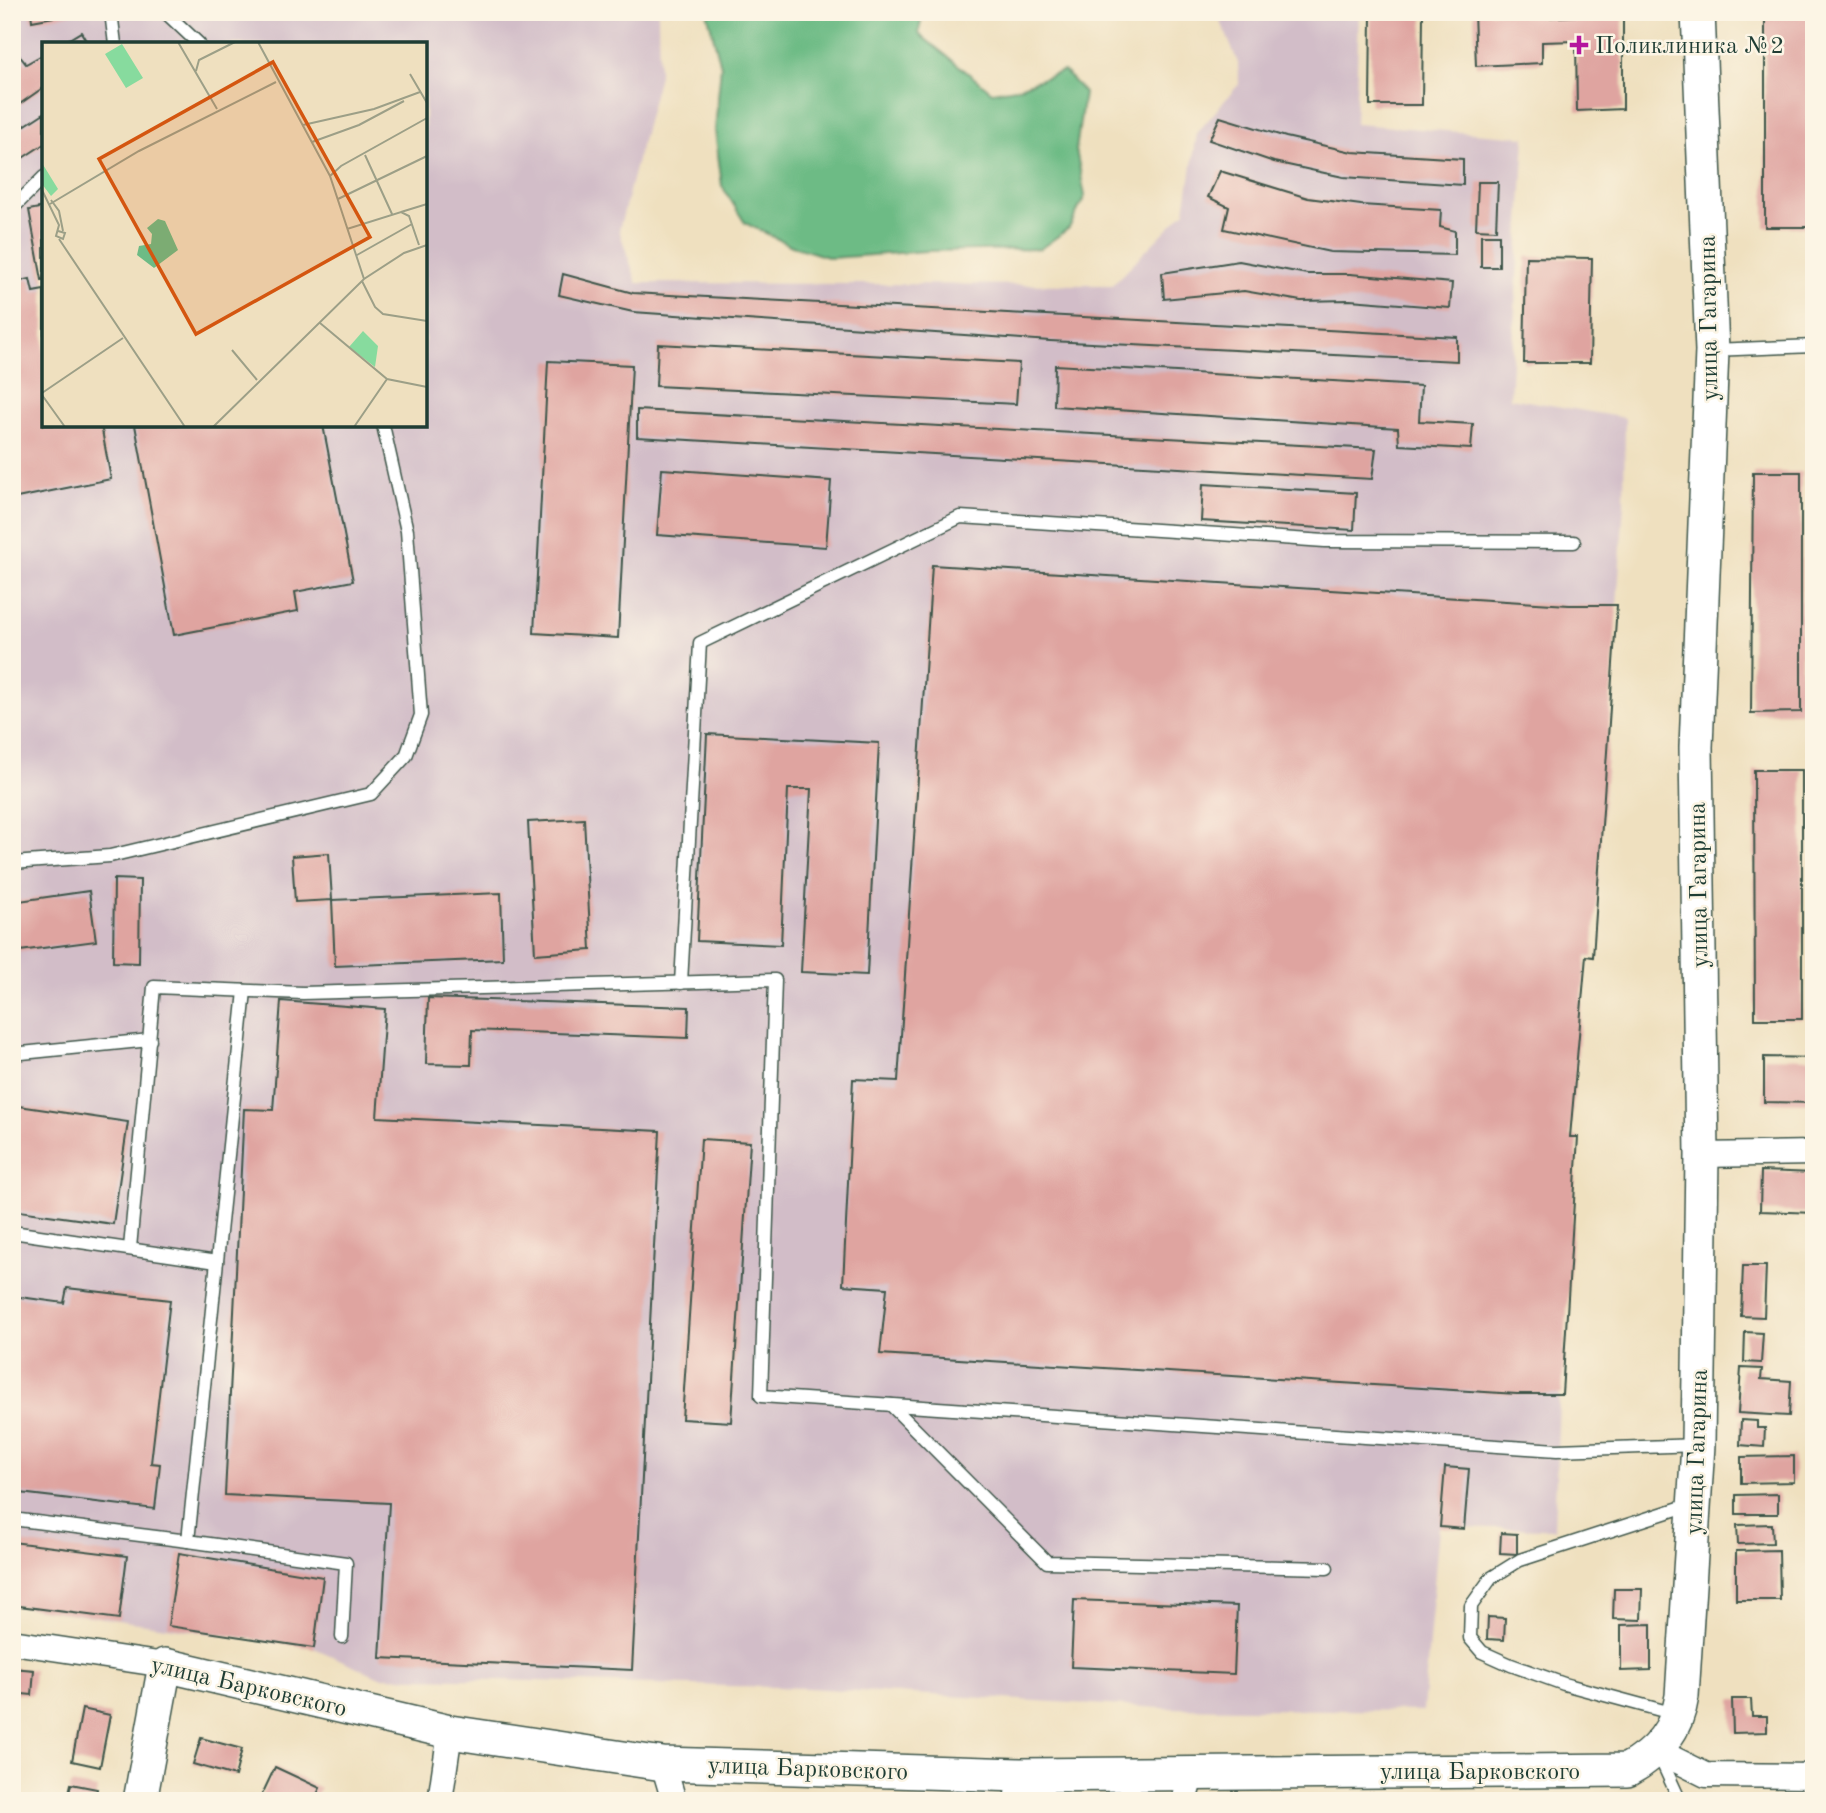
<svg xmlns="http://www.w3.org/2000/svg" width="1826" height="1813" font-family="'Old Standard TT',serif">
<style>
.industrial{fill:#d2bdc8;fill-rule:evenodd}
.forest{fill:#6dbb85;stroke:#467c5c;stroke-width:2}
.building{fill:#dfa4a0}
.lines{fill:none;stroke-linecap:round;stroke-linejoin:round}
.lane-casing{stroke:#3e5549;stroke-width:15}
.street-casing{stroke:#3e5549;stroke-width:27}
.secondary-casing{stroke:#3e5549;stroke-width:36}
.lane{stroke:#fff;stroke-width:12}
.street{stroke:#fff;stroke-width:24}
.secondary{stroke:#fff;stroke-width:33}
.poi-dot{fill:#b5179e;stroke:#fcf5e5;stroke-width:2.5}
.labels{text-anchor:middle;stroke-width:5;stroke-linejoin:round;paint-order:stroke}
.poi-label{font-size:24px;fill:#1f3d34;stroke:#fcf5e5;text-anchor:start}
.street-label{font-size:24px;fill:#1f3d34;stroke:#fcf5e5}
.inset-road{fill:none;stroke:#9c9f87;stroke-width:2}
.view{fill:#d45610;fill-opacity:0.15;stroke:#d45610;stroke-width:3.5}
.inset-edge{fill:none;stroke:#1f3d34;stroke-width:3.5}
</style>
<rect width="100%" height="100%" fill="#fcf5e5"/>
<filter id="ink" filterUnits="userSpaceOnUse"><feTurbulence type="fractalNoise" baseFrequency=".0143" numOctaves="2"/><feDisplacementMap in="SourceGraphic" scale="14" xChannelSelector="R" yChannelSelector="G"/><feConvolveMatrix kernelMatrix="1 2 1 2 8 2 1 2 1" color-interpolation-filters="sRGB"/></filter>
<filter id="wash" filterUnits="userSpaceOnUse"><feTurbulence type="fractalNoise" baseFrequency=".00686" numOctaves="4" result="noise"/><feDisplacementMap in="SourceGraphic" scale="28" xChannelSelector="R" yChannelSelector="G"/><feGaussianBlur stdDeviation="1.57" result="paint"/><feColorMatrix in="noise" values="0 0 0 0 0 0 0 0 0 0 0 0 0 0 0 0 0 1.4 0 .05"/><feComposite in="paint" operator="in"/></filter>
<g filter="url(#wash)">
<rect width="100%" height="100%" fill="#efe0bf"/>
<path class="industrial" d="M12 12H658L659 75 619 230 637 283 1112 285 1185 211 1197 133 1239 84 1238 63 1217 12H1359L1355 124 1525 137 1510 398 1625 418 1624 503 1593 957H1586L1570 1136 1578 1137 1559 1402 1554 1529 1439 1527 1423 1711 1162 1708 807 1688 380 1677 314 1648 12 1605ZM44 44H425V425H44Z"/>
<polygon class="forest" points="707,12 922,12 919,34 992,92 1016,88 1064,71 1084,93 1076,150 1085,196 1069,228 1040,249 926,251 831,258 792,246 745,223 722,186 715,130 721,66"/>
<g id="blocks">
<g class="building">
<polygon points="31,12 70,12 70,14 32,21"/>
<polygon points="1371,12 1423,12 1422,105 1370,105"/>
<polygon points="1474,12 1540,12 1540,18 1576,16 1576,12 1623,12 1623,109 1577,111 1576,41 1542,42 1542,63 1476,66"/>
<rect x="1765" y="12" width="49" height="215"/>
<polygon points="81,32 88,44 61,44"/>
<polygon points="12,46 26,64 44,54 44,87 14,108"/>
<polygon points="44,113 44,144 12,165 12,134"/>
<polygon points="1220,117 1286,137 1352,152 1463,159 1463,185 1343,177 1274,162 1209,140"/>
<polygon points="1220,171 1308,198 1361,205 1441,210 1440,227 1455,231 1455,255 1330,252 1224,229 1229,207 1208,197"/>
<polygon points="1478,182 1498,182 1496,230 1476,229"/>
<polygon points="44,207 44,280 42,280 29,210"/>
<rect x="1481" y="235" width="18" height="32"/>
<polygon points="1526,257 1592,258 1590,363 1524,363"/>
<polygon points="1239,261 1307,274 1350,274 1452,283 1450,308 1350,300 1301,301 1244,291 1164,299 1162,273"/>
<polygon points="563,274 633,293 1457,337 1457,361 1050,341 633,312 559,295"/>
<polygon points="30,279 33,292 44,290 44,425 101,425 111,479 12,499 12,283"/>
<polygon points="658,344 1019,363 1016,404 656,386"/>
<polygon points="548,361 632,365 618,638 534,633"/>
<polygon points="1055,365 1421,386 1419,421 1473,424 1471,449 1399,445 1398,428 1054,406"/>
<polygon points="637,410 1376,449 1372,479 637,437"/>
<polygon points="135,425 323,425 353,581 295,592 298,611 174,635"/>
<polygon points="662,469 831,481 826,547 657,535"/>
<polygon points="1753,472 1801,472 1801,712 1751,713"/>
<polygon points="1203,484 1356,493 1354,530 1201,521"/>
<polygon points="932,565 1569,605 1617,605 1593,957 1586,956 1570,1137 1578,1137 1562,1394 1517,1394 880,1354 887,1288 843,1285 853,1079 898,1081"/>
<polygon points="707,734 879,743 867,975 801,972 811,789 788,789 781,945 697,941"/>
<polygon points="1754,770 1802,770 1802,1019 1755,1019"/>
<polygon points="584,819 591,950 535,954 528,822"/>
<polygon points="329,853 332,900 501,893 503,959 335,966 332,900 295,902 292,856"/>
<polygon points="114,879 140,880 139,963 113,962"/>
<polygon points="89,891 96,941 12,952 12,902"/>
<polygon points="428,998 689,1007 688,1038 472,1030 471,1065 426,1064"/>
<polygon points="281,1001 385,1009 377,1117 660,1131 632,1670 380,1658 389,1503 225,1495 244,1109 273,1110"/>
<polygon points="1764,1057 1814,1058 1814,1103 1764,1102"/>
<polygon points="12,1105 128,1122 113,1224 12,1210"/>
<polygon points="701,1139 750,1142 731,1422 682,1419"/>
<polygon points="1761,1171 1814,1173 1814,1213 1760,1211"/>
<polygon points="1743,1266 1766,1266 1764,1317 1741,1316"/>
<polygon points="67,1288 170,1300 151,1463 160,1464 155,1509 12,1492 12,1296 64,1303"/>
<polygon points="1745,1332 1763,1333 1761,1363 1744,1362"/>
<polygon points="1741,1368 1762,1369 1761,1379 1791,1381 1789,1416 1738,1413"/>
<polygon points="1741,1420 1757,1421 1757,1428 1765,1428 1764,1447 1740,1445"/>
<polygon points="1794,1456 1794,1482 1741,1483 1741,1457"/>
<polygon points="1445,1467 1469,1469 1464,1529 1440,1527"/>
<polygon points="1778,1494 1778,1514 1736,1514 1736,1495"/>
<polygon points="1772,1524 1773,1543 1738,1544 1737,1525"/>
<polygon points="1501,1533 1517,1534 1517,1554 1500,1553"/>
<polygon points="12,1542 127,1556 119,1619 12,1605"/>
<polygon points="1779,1550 1780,1600 1736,1600 1736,1551"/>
<polygon points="179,1553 323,1577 314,1648 168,1626"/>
<polygon points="1614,1589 1642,1589 1641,1620 1613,1619"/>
<polygon points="1074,1600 1237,1606 1234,1674 1071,1667"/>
<polygon points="1488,1617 1505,1618 1504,1640 1487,1639"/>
<polygon points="1651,1624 1651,1670 1621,1671 1621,1625"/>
<polygon points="12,1668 34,1670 32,1695 12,1693"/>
<polygon points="1732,1699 1751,1699 1752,1716 1767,1716 1767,1732 1733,1733"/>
<polygon points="82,1709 110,1715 100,1767 72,1761"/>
<polygon points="201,1738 242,1749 235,1776 193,1764"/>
<polygon points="275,1767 320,1788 314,1801 259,1801"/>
<polygon points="71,1784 97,1789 95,1801 67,1801"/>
</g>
</g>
</g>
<g filter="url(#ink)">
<use href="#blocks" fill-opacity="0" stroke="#3e5549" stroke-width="2"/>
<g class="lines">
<g class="lane-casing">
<g id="lane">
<polyline points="111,12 115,44"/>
<polyline points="165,12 199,44"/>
<polyline points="12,209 44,177"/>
<polyline points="1712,350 1814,346"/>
<polyline points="12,863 110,856 371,794 406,756 421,715 407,531 383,425"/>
<polyline points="681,983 700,643 960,517 1325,541 1574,542"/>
<polyline points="245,991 188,1541 346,1563 342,1637"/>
<polyline points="12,1054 150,1040"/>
<polyline points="12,1232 217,1262"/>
<polyline points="130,1248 154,987 303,993 775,980 761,1396 1557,1450 1698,1445"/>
<polyline points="891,1405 1047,1562 1327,1568"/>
<polyline points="12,1519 188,1541"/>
<polyline points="1675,1714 1564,1684 1511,1665 1482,1652 1470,1638 1471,1606 1491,1578 1520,1560 1692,1504"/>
<polyline points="1658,1753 1680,1801"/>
</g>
</g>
<g class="street-casing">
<g id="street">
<polyline points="1702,1155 1814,1153"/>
<polyline points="12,1642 165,1665"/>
<polyline points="1656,1750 1706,1775 1814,1776"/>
<polyline points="663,1764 674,1801"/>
<polyline points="440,1801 450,1732"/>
<polyline points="1016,1801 1020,1775"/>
<polyline points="1184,1801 1192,1773"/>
</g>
</g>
<g class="secondary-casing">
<path id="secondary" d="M140 1801 165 1665 450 1732 663 1764 1020 1775 1627 1770C1657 1754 1677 1730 1682 1696L1698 1445 1702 1155 1696 747 1712 351 1698 12"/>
</g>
<use href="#lane" class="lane"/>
<use href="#street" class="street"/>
<use href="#secondary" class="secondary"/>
</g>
</g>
<path class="poi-dot" d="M1575.5 34.5h7v7h7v7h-7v7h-7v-7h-7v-7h7z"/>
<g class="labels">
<g class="poi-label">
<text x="1595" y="53">Поликлиника №2</text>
</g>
<g class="street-label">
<text transform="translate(1708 318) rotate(-91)" y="8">улица Гагарина</text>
<text transform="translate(1698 885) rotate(-91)" y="8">улица Гагарина</text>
<text transform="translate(1696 1452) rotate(-88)" y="8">улица Гагарина</text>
<text transform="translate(249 1686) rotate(13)" y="8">улица Барковского</text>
<text transform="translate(808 1768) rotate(2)" y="8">улица Барковского</text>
<text x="1480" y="1779">улица Барковского</text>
</g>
</g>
<g transform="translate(42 42)">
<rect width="385" height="385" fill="#efe0bf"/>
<path d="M80 2 101 36 84 46 63 12ZM0 121 16 147 9 154 0 142ZM321 289 336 304 333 325 307 305Z" fill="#87db9e"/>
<path d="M116 177 123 179 136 208 112 226 95 213 97 204 109 202 110 192 105 186Z" fill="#6dbb85"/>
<path class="inset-road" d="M136 0 175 67M216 0 288 134 322 237M296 0H332M154 29 157 18 193 0M368 32 385 61M261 83 332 67 378 50M270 100 317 83 362 59M323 113 350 172M288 134 299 124 385 76M0 148 17 183 14 194 21 197 23 191 16 189M296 157 385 114M9 158 17 169 21 189M8 162 97 109 234 40M359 170 385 162M305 187 359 170 367 174 377 203M17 197 143 385M315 213 370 182M320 239 333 265 341 272 385 279M278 281 345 337 385 345M190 308 215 338M0 351 81 296M0 353 23 385M171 385 322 237 362 211 385 203M312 385 345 337"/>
<path class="view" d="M231 20 328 195 154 292 57 117Z"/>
<rect width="385" height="385" class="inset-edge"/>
</g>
<rect width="1826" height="1813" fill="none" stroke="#fcf5e5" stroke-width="42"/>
</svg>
